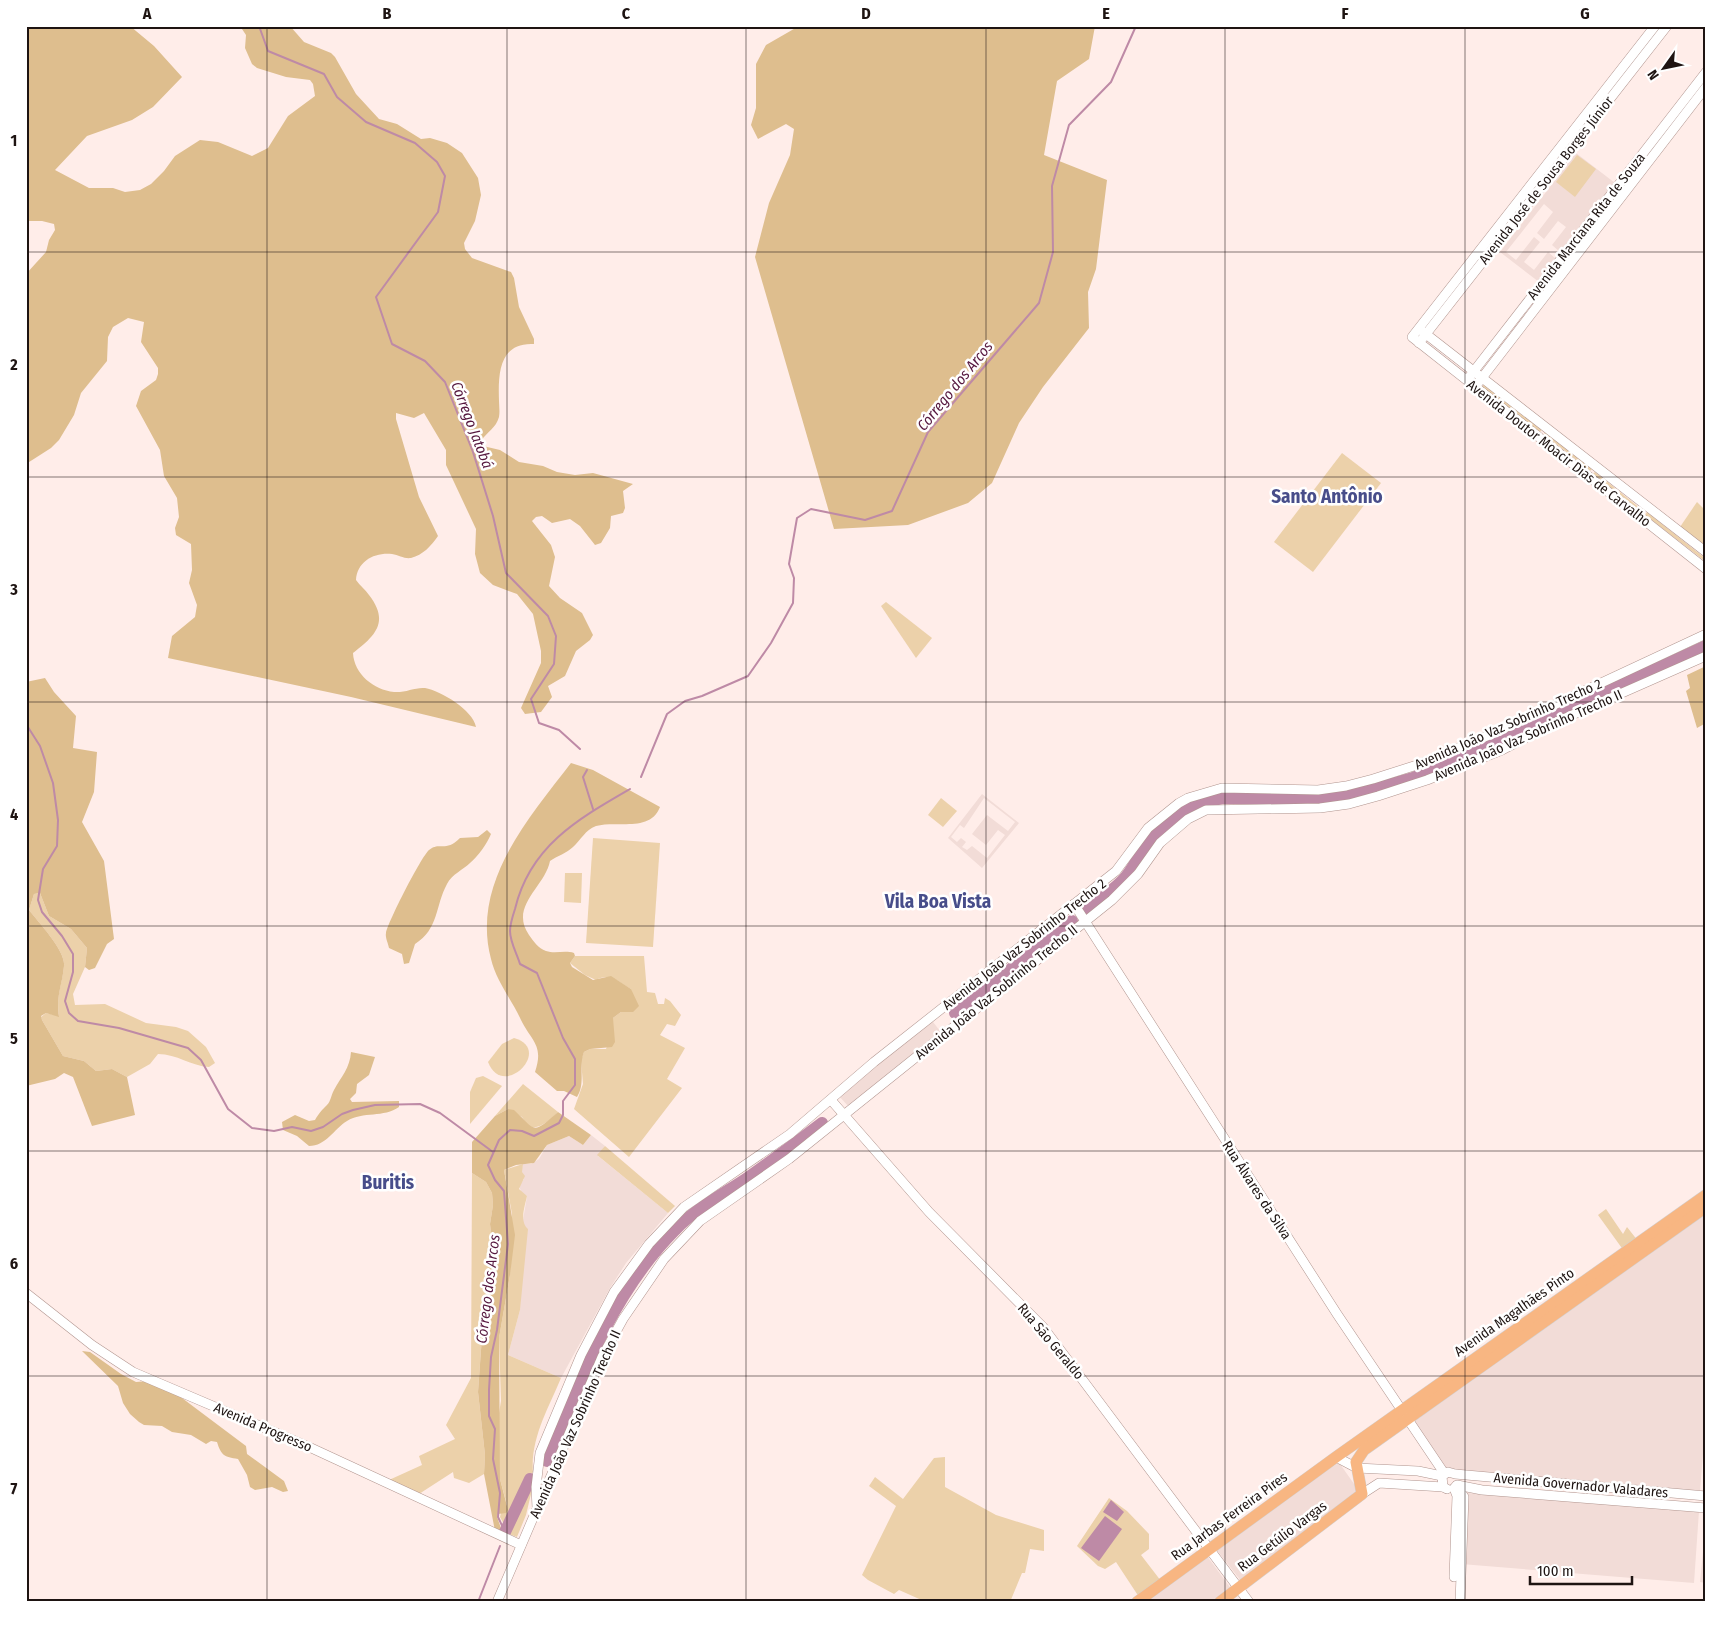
<svg xmlns="http://www.w3.org/2000/svg" width="1732" height="1628" font-family="'Fira Sans Condensed',sans-serif">
<style>
.built{fill:#f2dcd7;fill-rule:evenodd}
.green{fill:#ecd1aa}
.forest{fill:#debe8e}
.water{fill:#be8aa6}
.lines{fill:none;stroke-linecap:round;stroke-linejoin:round}
.stream{stroke:#be8aa6;stroke-width:2}
.river{stroke:#be8aa6;stroke-width:12}
.minor-casing{stroke:#b1958f;stroke-width:10}
.major-casing{stroke:#d2d0d0;stroke-width:12}
.minor{stroke:#fff;stroke-width:9}
.major{stroke:#f8b682;stroke-width:11}
.grid{fill:none;stroke:#1e1412;stroke-width:1;stroke-opacity:0.55}
.labels{text-anchor:middle;stroke-width:5;stroke-linejoin:round;paint-order:stroke}
.street-label{font-size:14px;fill:#1e1412;stroke:#fff}
.water-label{font-size:15px;font-style:italic;fill:#56183f;stroke:#fff}
.district-label{font-size:19px;font-weight:bold;fill:#474d8a;stroke:#fff}
.neatline{fill:none;stroke:#1e1412;stroke-width:2}
.grid-label{font-size:16px;text-anchor:middle;font-weight:bold;fill:#1e1412}
</style>
<rect width="100%" height="100%" fill="#ffede9"/>
<g class="built">
<path d="M1576 153 1615 183 1539 282 1500 252ZM1544 204 1553 212 1537 233 1544 239 1558 221 1566 227 1552 245 1560 252 1555 258 1548 252 1534 270 1524 262 1540 242 1534 237 1516 260 1506 252Z"/>
<path d="M982 794 1019 823 982 868 948 838ZM984 798 1015 822 1008 831 987 815 972 834 986 845 998 830 1005 835 987 858 972 846 967 850 962 847 966 842 961 838 957 842 951 837 960 825 964 828Z"/>
<polygon points="930,1018 943,1035 851,1109 837,1094"/>
<polygon points="591,1135 605,1146 598,1156 668,1213 626,1263 610,1288 561,1378 508,1355 520,1310 523,1220 527,1196 522,1194 519,1186 524,1179 521,1172 523,1164 531,1164 539,1159 547,1145 569,1136 583,1145"/>
<polygon points="1706,1211 1706,1417 1700,1491 1446,1472 1411,1421"/>
<polygon points="1337,1464 1340,1464 1359,1491 1241,1581 1216,1549 1314,1478"/>
<polygon points="1467,1493 1699,1511 1694,1583 1461,1564"/>
<polygon points="1706,1522 1706,1583 1700,1582"/>
<polygon points="1207,1556 1232,1590 1217,1602 1144,1602"/>
</g>
<g class="green">
<polygon points="1577,155 1596,169 1575,197 1556,182"/>
<polygon points="1484,384 1542,429 1540,432 1482,387"/>
<polygon points="1546,432 1592,469 1590,471 1544,434"/>
<polygon points="1342,453 1381,483 1313,572 1274,542"/>
<polygon points="1595,472 1641,509 1640,511 1593,474"/>
<polygon points="1697,502 1706,511 1706,547 1680,527"/>
<polygon points="1647,512 1706,559 1706,562 1645,515"/>
<polygon points="886,602 932,638 916,658 881,606"/>
<polygon points="941,798 957,811 943,827 928,815"/>
<polygon points="593,838 660,843 653,947 586,943"/>
<polygon points="565,873 582,873 581,903 564,902"/>
<path d="M40 893 49 916 71 929 87 948 85 967 73 994 75 1005 105 1004 146 1023 176 1027 188 1031 206 1047 215 1063 209 1067C191 1066 177 1054 158 1054L150 1064 127 1077 112 1069 96 1071 84 1061 63 1056 42 1020 41 1017 46 1013 59 1016C56 994 62 986 64 966 66 951 39 923 29 910L34 894Z"/>
<path d="M575 956H644L647 992 655 993 658 1004H664L665 998 670 1001 681 1015 675 1026 667 1024 660 1035 685 1048 667 1079 682 1088 629 1157 574 1109 583 1084 581 1060 584 1052 590 1049H606L613 1030V1018L621 1012H633L631 989C618 982 611 972 596 980L585 975 570 963Z"/>
<path d="M514 1038C554 1049 503 1101 488 1062L502 1044Z"/>
<polygon points="483,1076 502,1086 470,1124 470,1092 476,1078"/>
<path d="M523 1084 558 1112C550 1120 541 1129 529 1127L522 1117 508 1109 495 1116Z"/>
<polygon points="605,1146 675,1206 668,1213 597,1155"/>
<path d="M523 1164 522 1172 525 1176 519 1189 527 1196C525 1206 519 1221 528 1229L520 1310 508 1355 561 1378C549 1407 530 1439 533 1472L525 1481 505 1526 500 1517 501 1513H506L507 1505 500 1479 498 1419 501 1401 499 1338 510 1275 512 1214 504 1170Z"/>
<polygon points="472,1173 486,1182 492,1193 493,1205 490,1224 492,1242 486,1284 492,1312 482,1335 478,1392 485,1455 484,1474 469,1483 454,1478 453,1472 419,1494 389,1480 422,1465 419,1456 455,1439 446,1425 471,1378"/>
<polygon points="1606,1209 1623,1234 1627,1227 1638,1241 1624,1251 1598,1215"/>
<polygon points="945,1457 945,1487 996,1515 1044,1530 1044,1551 1030,1549 1025,1573 1022,1573 1010,1602 926,1602 899,1590 894,1594 868,1580 862,1575 896,1506 869,1486 875,1477 903,1499 934,1458"/>
<polygon points="535,1477 526,1515 517,1537 509,1534 530,1481"/>
<polygon points="1109,1498 1127,1511 1149,1534 1149,1549 1141,1555 1161,1581 1139,1597 1116,1562 1105,1569 1098,1566 1077,1546"/>
</g>
<g class="forest">
<path d="M26 26H130L154 46 182 77 153 107 132 120 87 136 55 170 89 188H113L125 192 140 190 151 184 164 171 175 156 200 140 218 142 252 156 268 148 288 116 315 96 313 84 310 80 286 77 257 68 252 64 245 48 246 35 240 26H290L304 42 331 53 335 57 356 94 379 119 397 124 421 139 430 138 447 143 462 153 478 178 481 195 475 221 464 243 465 249 472 258 511 272 514 278 519 307 534 339V344C499 342 498 374 499 401 499 406 500 411 499 417 496 428 487 432 481 441L483 446 500 450 519 462 543 466 557 472 575 475 593 473 633 484 623 491 625 508 623 513 611 516 610 528 601 543 595 545 580 526 570 519 552 523 542 516 536 517 532 521 551 545 555 557 549 586 560 598 582 613 593 635 590 640 576 651 565 676 548 686 552 697 541 712 525 714 521 708 541 663V651L533 614 517 594 493 585 480 573 475 554 476 529 446 465V450L424 413 414 418 396 413V419L419 497 438 536C431 546 423 555 411 558 404 559 399 555 392 554 375 552 357 561 356 580 360 586 365 589 369 595 390 622 375 636 353 653 354 674 374 690 394 692 405 693 415 687 425 688 441 691 473 710 476 727L351 697 168 658 172 636 195 617 197 605 189 583 192 570 191 544 176 535 175 528 179 517 177 498 164 476 160 450 136 406 141 391 156 380 158 374V368L141 342 144 322 128 318 113 327 108 337 107 361 81 393 74 415 59 440 51 448 26 464V274L46 252 49 240 55 230 54 224 42 221H26Z"/>
<polygon points="799,26 1095,26 1089,59 1057,81 1044,155 1107,180 1096,269 1088,292 1089,328 1043,387 1019,423 992,483 968,503 908,525 834,529 755,257 769,203 790,155 794,129 786,124 758,139 751,125 756,108 756,64 766,45"/>
<polygon points="1706,666 1706,723 1697,728 1686,691 1690,688 1687,675"/>
<path d="M45 678 54 692 76 716 73 748 97 752 94 792 82 822 104 861 114 939 107 944 95 968 89 970 85 967 87 948 71 929 49 916 40 893 34 894 29 910C39 923 66 951 64 966 62 987 56 994 59 1017L46 1013 41 1016 42 1020 63 1056 84 1061 96 1071 112 1069 127 1077 135 1115 92 1126 73 1077 64 1073 55 1079 26 1086V682Z"/>
<path d="M571 763 593 770 660 807C650 833 616 820 596 826 585 830 581 840 573 847 567 853 557 856 550 861 545 887 509 906 529 935 534 942 538 948 546 951 555 954 565 950 574 953L575 956 570 963 572 967 593 980 611 976 631 989 639 1006 633 1012H621L613 1018 615 1042 612 1047 590 1049 584 1052C578 1067 586 1083 577 1097L564 1091H557L535 1072C544 1045 532 1042 521 1020 512 1000 496 981 491 959 471 883 528 819 571 763Z"/>
<path d="M487 830 491 834C487 844 478 856 470 863 463 870 452 874 447 884 435 906 439 929 415 944L409 963 404 964 402 954 389 948C388 943 385 937 386 933 388 922 421 857 429 850 440 841 445 853 460 838L478 837Z"/>
<path d="M351 1052 375 1057 369 1075 357 1084 356 1093 350 1099 352 1102 399 1101V1107C384 1118 363 1111 347 1121 334 1129 326 1146 309 1146L297 1136 283 1130 282 1122 295 1115 309 1121 315 1120C319 1113 322 1110 327 1105 331 1101 331 1095 334 1090 341 1077 350 1068 351 1052Z"/>
<path d="M508 1109 514 1110C536 1130 531 1136 558 1112L591 1135 583 1145 569 1136 547 1145 534 1163 516 1165 504 1170 515 1235 510 1275 499 1338 500 1479 508 1510 506 1513 498 1514 497 1517 501 1528 500 1533 495 1531 484 1474 485 1455 478 1392 482 1336 492 1312 486 1284 492 1242 490 1224 493 1205 492 1193 486 1182 472 1173V1142L495 1116Z"/>
<path d="M82 1351 90 1352 121 1374 136 1382 148 1381 166 1386 246 1446 247 1454 284 1481 288 1491 283 1492 272 1487 255 1490 250 1487 247 1475 238 1459C224 1457 221 1455 217 1442L211 1441 206 1444 191 1435 172 1432 162 1426 144 1425 139 1422 130 1414 123 1403 118 1386Z"/>
</g>
<g class="water">
<polygon points="1111,1500 1124,1512 1117,1521 1103,1512"/>
<polygon points="1105,1516 1122,1529 1099,1561 1081,1548"/>
</g>
<g class="lines">
<g class="stream">
<polyline points="259,26 268,51 324,74 337,97 366,122 415,143 437,162 445,176 438,212 376,297 392,344 425,361 445,382 473,452 493,516 506,573 548,616 556,636 554,664 531,699 539,723 559,730 580,749"/>
<polyline points="26,724 40,746 53,783 58,820 57,846 43,869 38,900 42,912 62,936 73,954 73,972 65,1001 69,1013 78,1021 119,1028 188,1048 201,1060 228,1109 252,1128 274,1131 292,1127 311,1131 323,1127 342,1114 353,1110 375,1105 420,1104 440,1113 493,1152"/>
<polyline points="587,770 583,777 593,809"/>
<polyline points="641,777 667,714 685,701 702,696 748,676 771,643 793,603 794,578 789,564 797,518 811,509 865,520 892,511 928,432 1039,303 1053,252 1052,186 1069,125 1111,82 1136,26"/>
<path d="M505 1532 498 1517 500 1493 493 1459 495 1429 489 1416V1390L491 1357 497 1330 508 1244 504 1191 495 1180 488 1165 499 1140 510 1130 522 1131 534 1136 559 1123 563 1115V1101L575 1085V1059L563 1038 537 973 520 964C517 954 510 942 510 931 510 924 513 915 515 909 530 846 578 819 630 789"/>
<polyline points="478,1602 500,1546"/>
</g>
<g class="river">
<path d="M1087 909C1099 900 1112 891 1123 880 1133 870 1138 856 1146 845 1163 821 1195 802 1223 798L1319 800 1347 796 1413 778 1490 745 1706 646"/>
<polyline points="955,1013 1072,921"/>
<path d="M547 1461C580 1380 612 1293 675 1230 695 1209 722 1195 746 1179 772 1161 797 1142 822 1123"/>
<polyline points="505,1532 530,1479"/>
</g>
<g class="minor-casing">
<g id="minor">
<polyline points="1655,26 1412,337 1706,569"/>
<polyline points="1422,331 1706,552"/>
<polyline points="1419,343 1667,26"/>
<polyline points="1467,380 1706,72"/>
<polyline points="1475,387 1706,87"/>
<polyline points="1074,904 1337,1314 1444,1473"/>
<polyline points="831,1100 929,1212 1043,1327 1249,1602"/>
<polyline points="26,1293 92,1345 133,1372 307,1446 521,1545"/>
<polyline points="1336,1457 1357,1468 1418,1471 1442,1476"/>
<polyline points="1457,1485 1482,1490 1706,1508"/>
<polyline points="1456,1486 1464,1497 1460,1602"/>
<polyline points="1443,1487 1442,1476 1448,1472 1455,1474 1706,1496"/>
<polyline points="1454,1488 1457,1496 1454,1577"/>
<polyline points="1362,1494 1379,1483 1443,1487 1447,1489"/>
<polyline points="537,1508 536,1487 540,1453 581,1355 614,1292 649,1244 684,1207 790,1134 874,1062 1116,871 1148,828 1179,803 1188,798 1222,788 1318,790 1346,786 1373,779 1417,765 1494,733 1706,634"/>
<polyline points="497,1602 602,1357 623,1319 664,1259 700,1221 789,1159 1112,900 1138,874 1160,843 1188,819 1206,810 1320,808 1349,804 1378,796 1427,780 1502,750 1554,723 1706,656"/>
</g>
</g>
<g class="major-casing">
<g id="major">
<polyline points="1137,1602 1336,1457 1706,1195"/>
<polyline points="1220,1602 1362,1494 1356,1462 1364,1450 1706,1207"/>
</g>
</g>
<use href="#minor" class="minor"/>
<use href="#major" class="major"/>
</g>
<path class="grid" d="M267 26V1602M507 26V1602M746 26V1602M986 26V1602M1225 26V1602M1465 26V1602M26 252H1706M26 477H1706M26 702H1706M26 926H1706M26 1151H1706M26 1376H1706"/>
<g class="labels">
<g class="street-label">
<text transform="translate(1546 180) rotate(-52)" y="5">Avenida José de Sousa Borges Júnior</text>
<text transform="translate(1586 226) rotate(-52)" y="5">Avenida Marciana Rita de Souza</text>
<text transform="translate(1559 453) rotate(38)" y="5">Avenida Doutor Moacir Dias de Carvalho</text>
<text transform="translate(1508 724) rotate(-24)" y="5">Avenida João Vaz Sobrinho Trecho 2</text>
<text transform="translate(1528 735) rotate(-24)" y="5">Avenida João Vaz Sobrinho Trecho II</text>
<text transform="translate(1024 944) rotate(-38)" y="5">Avenida João Vaz Sobrinho Trecho 2</text>
<text transform="translate(996 992) rotate(-39)" y="5">Avenida João Vaz Sobrinho Trecho II</text>
<text transform="translate(1257 1190) rotate(57)" y="5">Rua Álvares da Silva</text>
<text transform="translate(1514 1312) rotate(-35)" y="5">Avenida Magalhães Pinto</text>
<text transform="translate(1051 1341) rotate(50)" y="5">Rua São Geraldo</text>
<text transform="translate(575 1424) rotate(-66)" y="5">Avenida João Vaz Sobrinho Trecho II</text>
<text transform="translate(263 1427) rotate(23)" y="5">Avenida Progresso</text>
<text transform="translate(1581 1485) rotate(5)" y="5">Avenida Governador Valadares</text>
<text transform="translate(1229 1516) rotate(-36)" y="5">Rua Jarbas Ferreira Pires</text>
<text transform="translate(1282 1536) rotate(-37)" y="5">Rua Getúlio Vargas</text>
</g>
<g class="water-label">
<text transform="translate(955 386) rotate(-51)" y="5">Córrego dos Arcos</text>
<text transform="translate(472 425) rotate(69)" y="5">Córrego Jatobá</text>
<text transform="translate(488 1289) rotate(-83)" y="5">Córrego dos Arcos</text>
</g>
<g class="district-label">
<text x="1327" y="503">Santo Antônio</text>
<text x="938" y="908">Vila Boa Vista</text>
<text x="388" y="1189">Buritis</text>
</g>
</g>
<rect width="1732" height="1628" fill="none" stroke="#ffffff" stroke-width="55"/>
<g transform="translate(1664 68) rotate(237)" stroke="#ffffff" stroke-width="4" paint-order="stroke">
<path d="M0-4L9 19L0 12L-9 19Z" fill="#1e1412"/>
<text y="-8" font-size="14" font-weight="bold" text-anchor="middle" fill="#1e1412">N</text>
</g>
<path d="M1530 1576v8h102v-8" fill="none" stroke="#1e1412" stroke-width="2.5"/>
<text x="1537" y="1576" font-size="15" fill="#1e1412" stroke="#ffffff" stroke-width="4" paint-order="stroke">100 m</text>
<rect x="28" y="28" width="1676" height="1572" class="neatline"/>
<g class="grid-label">
<text x="147" y="19">A</text>
<text x="387" y="19">B</text>
<text x="626" y="19">C</text>
<text x="866" y="19">D</text>
<text x="1106" y="19">E</text>
<text x="1345" y="19">F</text>
<text x="1585" y="19">G</text>
<text x="14" y="146">1</text>
<text x="14" y="370">2</text>
<text x="14" y="595">3</text>
<text x="14" y="820">4</text>
<text x="14" y="1044">5</text>
<text x="14" y="1269">6</text>
<text x="14" y="1494">7</text>
</g>
</svg>
